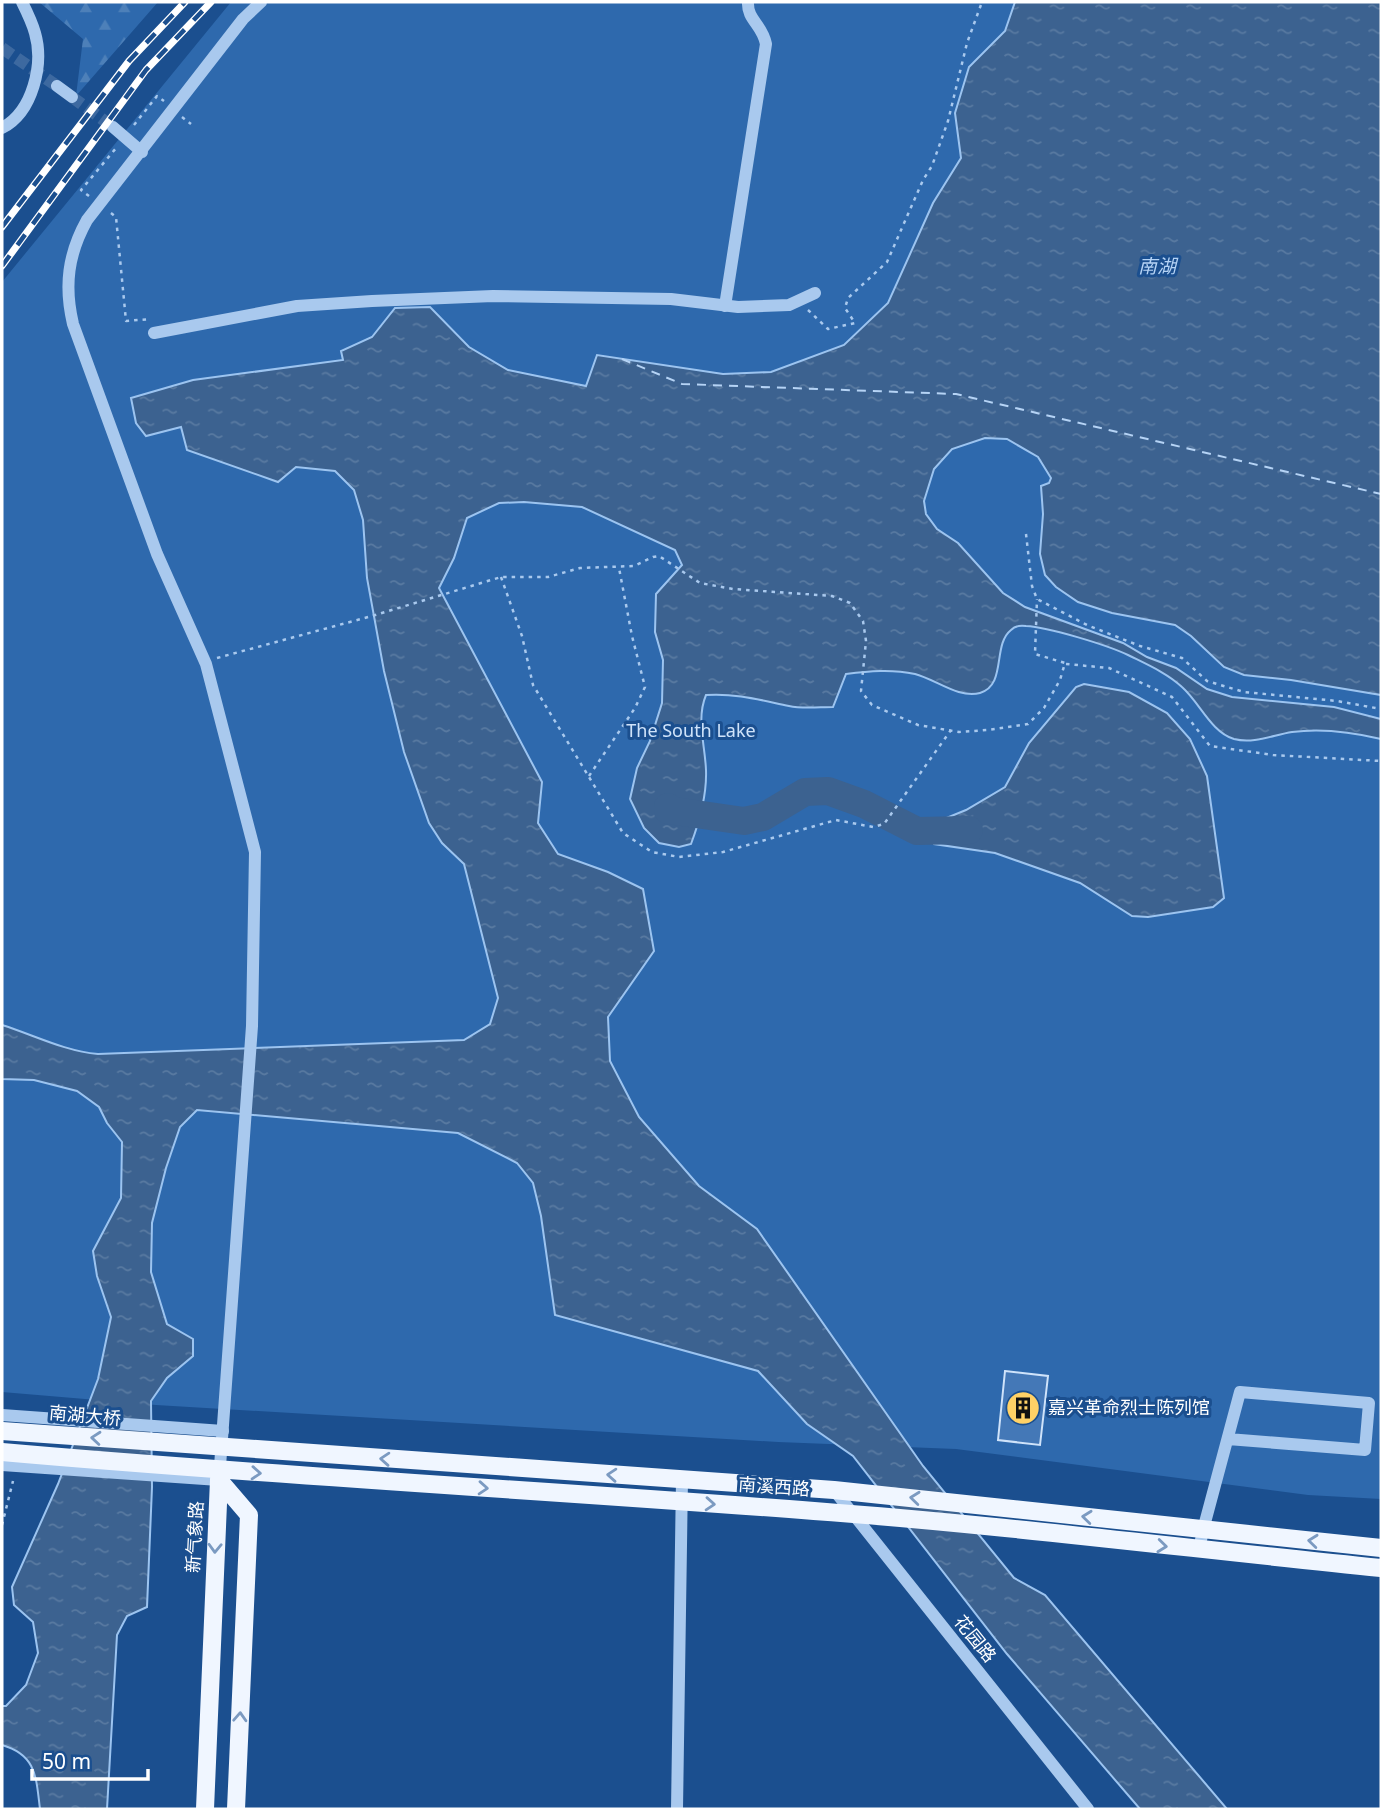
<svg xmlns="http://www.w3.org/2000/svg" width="1383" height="1811" font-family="'Noto Sans','Noto Sans SC',sans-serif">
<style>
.forest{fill:url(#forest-firs)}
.green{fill:#2e69ad}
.water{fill:url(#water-ripples);stroke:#9cc4f0;stroke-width:2}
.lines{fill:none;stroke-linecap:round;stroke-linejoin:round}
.river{stroke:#3c6290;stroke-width:28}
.ferry{stroke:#b5d3f5;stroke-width:2;stroke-dasharray:9 7;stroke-linecap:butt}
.building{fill:#4478b7;stroke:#cfe3fa;stroke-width:2}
.minor-tunnel{stroke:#3d69a0;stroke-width:12;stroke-dasharray:12 6;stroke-linecap:butt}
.path{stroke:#a9c9ee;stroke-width:2.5;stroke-dasharray:3.5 5;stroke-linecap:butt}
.minor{stroke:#a9c9ee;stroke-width:12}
.major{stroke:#f0f6ff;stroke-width:18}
.rail-casing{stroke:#fff;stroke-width:7}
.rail{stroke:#1b4f8f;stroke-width:4.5;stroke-dasharray:13;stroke-linecap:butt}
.oneway{stroke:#7b9ac1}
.labels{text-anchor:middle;stroke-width:6;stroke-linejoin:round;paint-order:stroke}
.park-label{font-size:18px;fill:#cfe3fa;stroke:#1b4f8f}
.poi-label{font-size:18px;fill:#fff;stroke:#1b4f8f;text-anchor:start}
.street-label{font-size:18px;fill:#fff;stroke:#1b4f8f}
.water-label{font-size:19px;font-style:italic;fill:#b5d3f5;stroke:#1b4f8f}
</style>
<defs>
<pattern id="forest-firs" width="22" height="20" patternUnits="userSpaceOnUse" patternTransform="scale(1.75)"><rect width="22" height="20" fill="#2e69ad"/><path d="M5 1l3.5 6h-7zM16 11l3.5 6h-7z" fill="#4d80b9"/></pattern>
<pattern id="water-ripples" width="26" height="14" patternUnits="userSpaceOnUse" patternTransform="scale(1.75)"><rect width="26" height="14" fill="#3c6290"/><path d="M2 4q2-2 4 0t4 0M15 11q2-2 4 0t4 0" fill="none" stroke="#597aa1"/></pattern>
</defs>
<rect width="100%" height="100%" fill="#1b4f8f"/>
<polygon class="forest" points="39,2 158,2 76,96 83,39"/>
<polygon class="green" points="231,2 1381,2 1381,1499 1308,1495 956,1449 778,1442 156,1405 2,1392 2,282"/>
<g class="water">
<path d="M1015 2H1381V695L1291 680 1244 675 1224 667 1191 636 1175 625 1112 613 1078 602 1056 587 1045 575 1040 554 1043 514 1041 486 1049 483 1051 478 1038 457 1007 439 985 438 952 449 934 469 924 501 926 514 937 529 958 543 1003 593 1025 607 1123 643 1147 657 1176 668 1207 689 1232 697 1334 707 1381 719V739C1352 732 1322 728 1292 732 1273 735 1254 744 1234 739 1211 732 1200 703 1182 687 1167 673 1146 664 1128 655 1107 645 1048 627 1026 626 1020 625 1015 626 1011 630 992 645 1007 685 980 693 959 699 935 679 915 674 892 669 869 671 846 674L833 707C819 707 802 709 789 706 760 700 736 693 706 695 696 719 705 744 706 770 707 796 700 820 691 844L679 847 659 843 644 828 630 799 637 768 650 741 662 703 663 660 655 632 656 594 682 565 675 550 582 507 524 502 499 503 467 518 454 558 439 588 542 782 538 823 558 854 608 872 643 889 654 951 608 1017 610 1061 639 1117 699 1186 757 1229 923 1466 1014 1578 1045 1595 1227 1809H1140L1007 1654 853 1456 807 1424 758 1371 555 1315 541 1216 533 1183 517 1163 458 1133 197 1110 180 1127 166 1168 152 1223 151 1272 167 1324 193 1339V1356L167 1378 151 1401 152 1487 147 1607 127 1616 117 1635 107 1809H40C36 1778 37 1755 2 1745V1706H6L26 1685 38 1653 33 1622 14 1605 12 1587 58 1484 98 1379 111 1317 97 1276 93 1251 121 1198 122 1142 107 1123 99 1107 77 1091 34 1080 2 1079V1025C34 1035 64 1051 98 1054L464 1040 490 1024 498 998 464 864 442 843 429 823 404 752 384 671 367 578 363 520 354 490 335 471 296 467 278 482 187 450 181 427 146 436 136 423 131 398 193 380 343 360 341 351 372 337 395 308 430 307 469 347 508 370 586 386 597 355 723 374 771 372 844 345 888 303 933 203 961 158 955 113 969 67 1005 31Z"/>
<polygon points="1084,684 1129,692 1167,713 1190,739 1207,776 1224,898 1213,907 1148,917 1132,916 1080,883 995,853 934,844 929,825 966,810 1005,787 1029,743 1076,687"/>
</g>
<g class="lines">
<polyline class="river" points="668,807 668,810 744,821 763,817 805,792 828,791 864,804 917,831 969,830"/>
<polyline class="ferry" points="622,359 682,384 956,394 1381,494"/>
</g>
<polygon class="building" points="1005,1371 1048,1376 1040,1445 998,1440"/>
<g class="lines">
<g class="minor-tunnel">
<polyline points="2,48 57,86"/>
<polyline points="72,97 113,127"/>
</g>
<g class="path">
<polyline points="182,117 191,124"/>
<polyline points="134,125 157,96 164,101"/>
<polyline points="89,196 81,190 117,147"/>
<polyline points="111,213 116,217 126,321 151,319"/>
<polyline points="808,310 828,329 855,323 845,308 848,298 887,262 923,180 932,166 948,121 967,43 982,2"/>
<polyline points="1026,534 1032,586 1037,599 1087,625 1140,646 1182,658 1207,681 1244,692 1337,701 1381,709"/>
<polyline points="501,577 522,636 533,685 623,833 652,852 679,857 723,852 836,820 873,827 884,824 951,730"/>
<polyline points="217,658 372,616 501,577 548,577 580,568 634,566 653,557 659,556 700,583 733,589 832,596 850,603 863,621 866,641 861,691 872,705 918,725 959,732 988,730 1028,724 1044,708 1060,680 1065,663 1035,654 1037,599"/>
<polyline points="1066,664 1109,668 1172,697 1210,746 1273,755 1381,761"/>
<polyline points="589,776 635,708 645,687 632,636 619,568"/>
<polyline points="2,1525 13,1481"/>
</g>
<g class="minor">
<polyline points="57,86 72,97"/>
<polyline points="113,127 142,152"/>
<path d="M2 128C33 112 44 64 35 33 32 22 27 12 22 2"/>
<path d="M725 306 766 44C762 24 747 20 748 2"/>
<polyline points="154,333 297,306 372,301 493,296 671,299 738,307 789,305 815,293"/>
<polyline points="2,1415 223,1431"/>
<path d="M2 1465 219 1480 252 1026 255 852 206 664 157 554 73 324C64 286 68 254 87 220L243 19 261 2"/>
<polyline points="834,1490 1088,1809"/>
<polyline points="1199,1550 1203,1530 1240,1392 1369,1403 1365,1450 1228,1439"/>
<polyline points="677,1809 682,1479"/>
</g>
<g class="major">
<polyline points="2,1431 834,1490 1381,1548"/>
<path d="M2 1452C272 1476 543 1490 814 1511 1003 1525 1192 1549 1381 1568"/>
<polyline points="219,1480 249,1515 236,1809"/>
<polyline points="205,1809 219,1480"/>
</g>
<g class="rail-casing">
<g id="rail">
<polyline points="2,227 129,61 185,2"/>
<polyline points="2,266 146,70 211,2"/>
</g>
</g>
<use href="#rail" class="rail"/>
</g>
<defs><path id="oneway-chevron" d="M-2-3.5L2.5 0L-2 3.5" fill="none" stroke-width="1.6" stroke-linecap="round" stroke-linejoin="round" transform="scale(1.75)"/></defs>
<g class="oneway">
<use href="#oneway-chevron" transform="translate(96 1438) rotate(-175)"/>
<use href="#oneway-chevron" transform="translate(385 1459) rotate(-176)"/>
<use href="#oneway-chevron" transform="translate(256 1473) rotate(4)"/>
<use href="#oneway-chevron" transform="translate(612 1475) rotate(-176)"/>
<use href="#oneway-chevron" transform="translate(483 1488) rotate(4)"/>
<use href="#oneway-chevron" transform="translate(915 1498) rotate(-174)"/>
<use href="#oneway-chevron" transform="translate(710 1504) rotate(4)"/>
<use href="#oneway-chevron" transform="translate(1087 1517) rotate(-174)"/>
<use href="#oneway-chevron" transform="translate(1313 1541) rotate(-174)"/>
<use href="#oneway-chevron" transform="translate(1162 1546) rotate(6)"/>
<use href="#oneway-chevron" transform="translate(215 1548) rotate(92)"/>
<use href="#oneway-chevron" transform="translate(240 1717) rotate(-87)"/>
</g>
<defs>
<g id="building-disc" transform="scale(1.75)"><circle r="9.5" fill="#ffd166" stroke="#1b4f8f"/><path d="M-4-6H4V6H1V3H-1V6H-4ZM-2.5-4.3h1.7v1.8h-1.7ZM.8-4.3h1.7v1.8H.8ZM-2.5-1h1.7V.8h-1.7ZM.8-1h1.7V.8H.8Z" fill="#111"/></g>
</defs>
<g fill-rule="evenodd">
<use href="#building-disc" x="1023" y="1408"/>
</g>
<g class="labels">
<g class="park-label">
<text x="691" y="737">The South Lake</text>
</g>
<g class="poi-label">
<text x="1048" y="1414">嘉兴革命烈士陈列馆</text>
</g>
<g class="street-label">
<text transform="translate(85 1416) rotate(5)" y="6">南湖大桥</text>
<text transform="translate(774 1487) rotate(4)" y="6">南溪西路</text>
<text transform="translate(195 1537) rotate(-87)" y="6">新气象路</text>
<text transform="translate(975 1639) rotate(51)" y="6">花园路</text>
</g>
<g class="water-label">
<text x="1157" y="273">南湖</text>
</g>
</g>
<rect width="1383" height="1811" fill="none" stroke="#ffffff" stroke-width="7"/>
<path d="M32 1769v10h116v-10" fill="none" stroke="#ffffff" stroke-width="3.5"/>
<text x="42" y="1769" font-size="21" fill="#ffffff" stroke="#1b4f8f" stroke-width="5" paint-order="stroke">50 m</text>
</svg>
